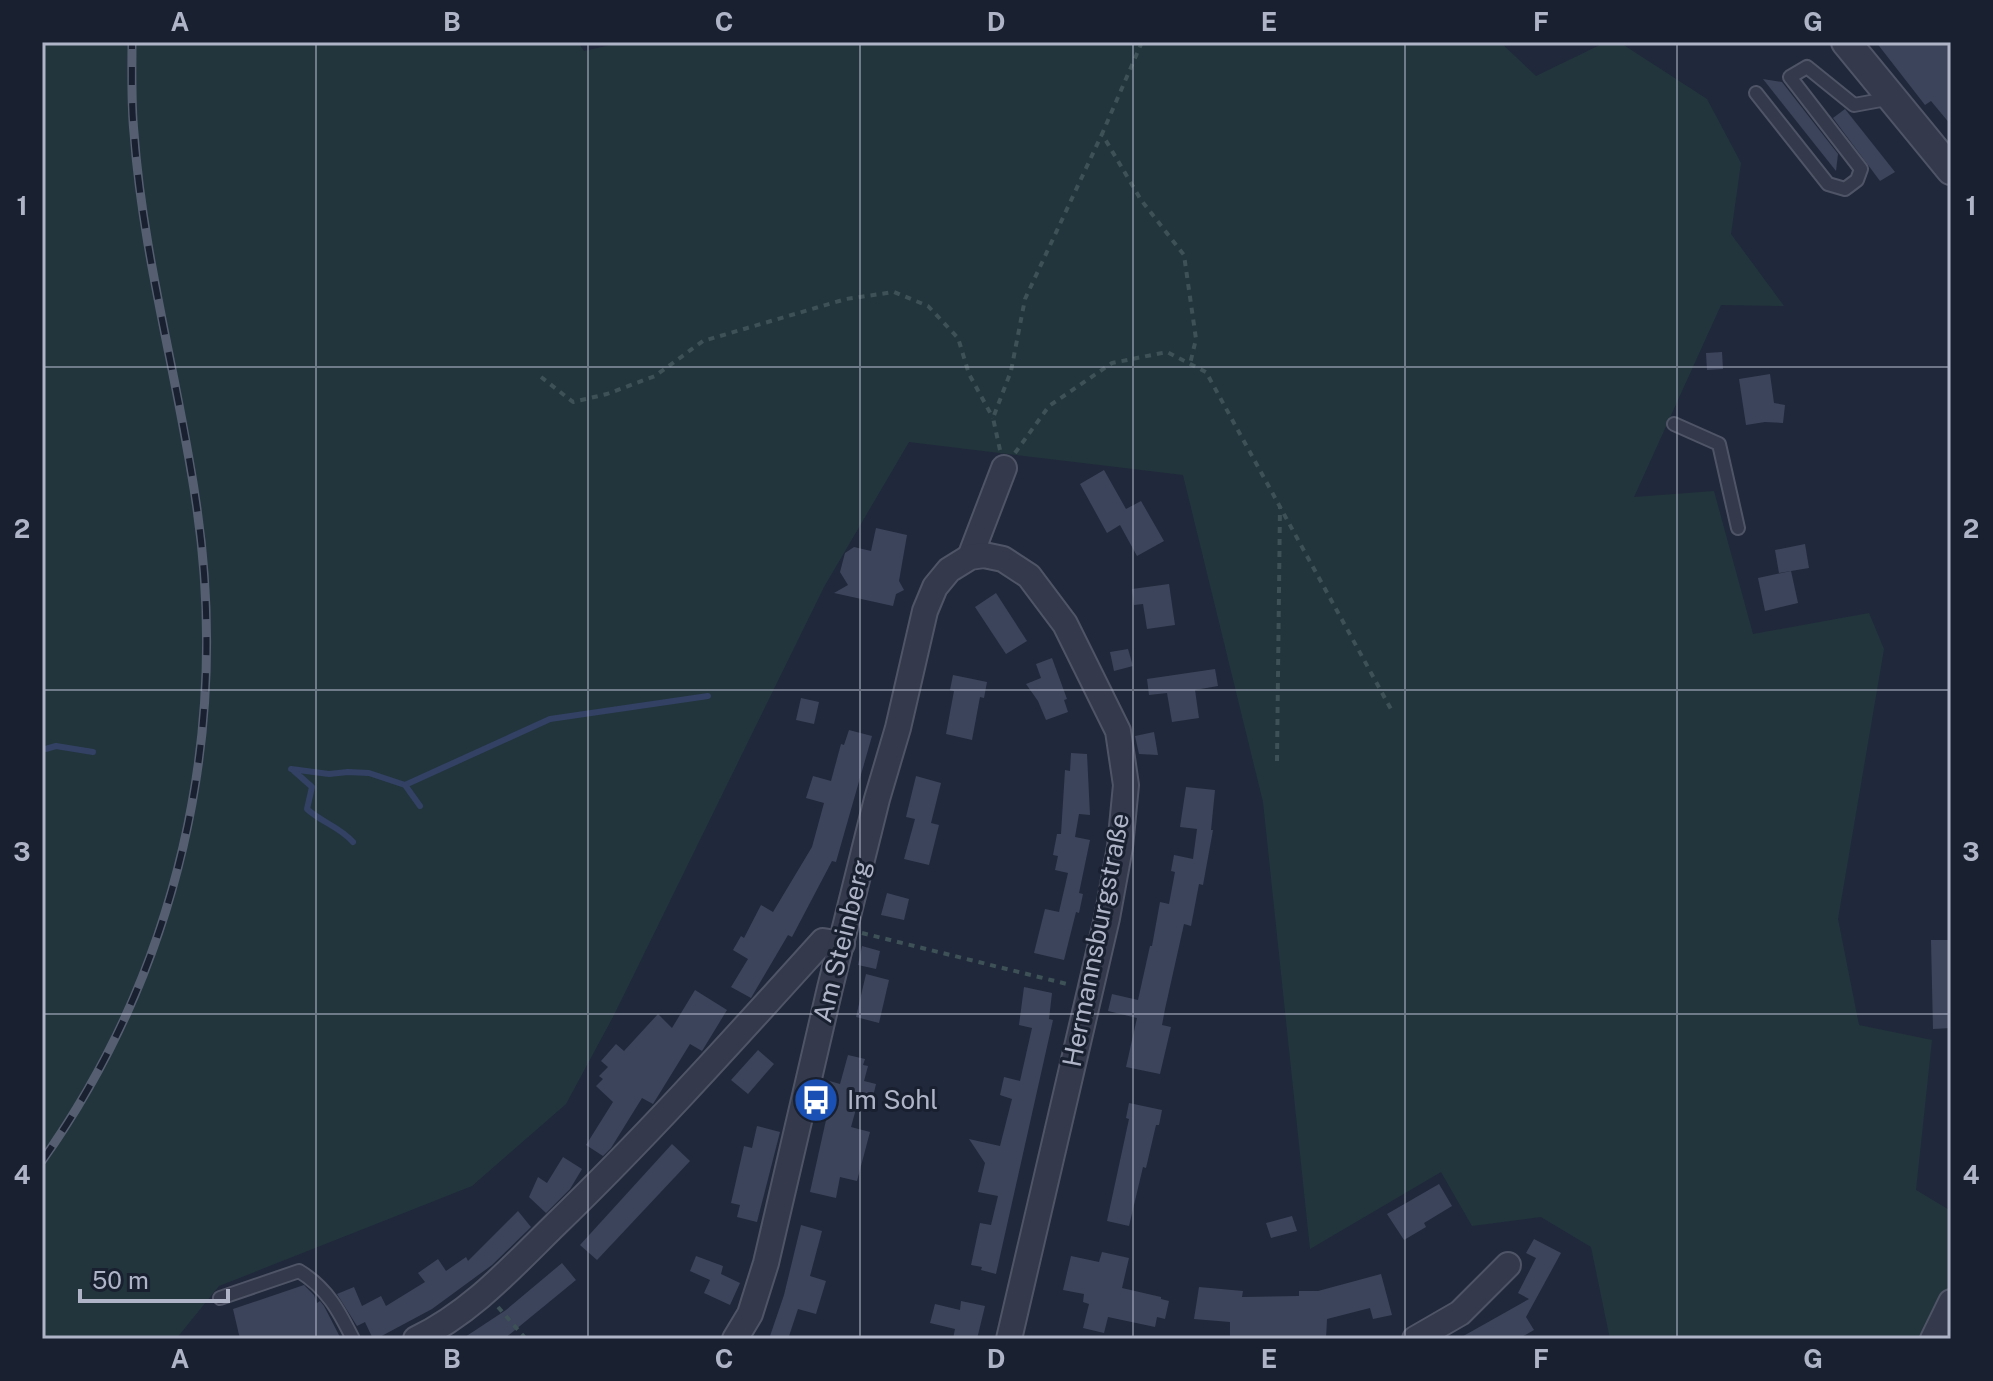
<svg xmlns="http://www.w3.org/2000/svg" width="1993" height="1381" font-family="'Public Sans',sans-serif">
<style>
.green{fill:#22353c}
.lines{fill:none;stroke-linecap:round;stroke-linejoin:round}
.stream{stroke:#324164;stroke-width:6}
.building{fill:#3c445b}
.service-casing{stroke:#4f5566;stroke-width:16}
.minor-casing{stroke:#4f5566;stroke-width:28}
.tertiary-casing{stroke:#4f5566;stroke-width:32}
.path{stroke:#3d5156;stroke-width:4;stroke-dasharray:6 6;stroke-linecap:butt}
.service{stroke:#343a4b;stroke-width:12}
.minor{stroke:#343a4b;stroke-width:24}
.tertiary{stroke:#343a4b;stroke-width:28}
.rail-casing{stroke:#565e72;stroke-width:9}
.rail{stroke:#192030;stroke-width:6;stroke-dasharray:18;stroke-linecap:butt}
.grid{fill:none;stroke:#afb5c7;stroke-width:2;stroke-opacity:0.55}
.labels{text-anchor:middle;stroke-width:6;stroke-linejoin:round;paint-order:stroke}
.street-label{font-size:26px;fill:#afb5c7;stroke:#192030}
.poi-label{font-size:26px;fill:#afb5c7;stroke:#192030;text-anchor:start}
.neatline{fill:none;stroke:#afb5c7;stroke-width:3}
.grid-label{font-size:26px;text-anchor:middle;font-weight:bold;fill:#afb5c7}
</style>
<rect width="100%" height="100%" fill="#20283b"/>
<polygon class="green" points="42,42 578,42 584,51 624,42 1500,42 1536,76 1606,42 1619,42 1707,99 1741,163 1731,234 1784,306 1721,305 1634,497 1714,491 1753,634 1869,613 1884,649 1838,919 1859,1025 1932,1040 1916,1190 1951,1211 1951,1339 1610,1339 1591,1247 1541,1217 1472,1226 1441,1172 1310,1249 1263,802 1183,475 909,442 824,587 614,1015 566,1104 472,1186 219,1286 176,1339 42,1339"/>
<g class="lines">
<g class="stream">
<polyline points="42,750 56,746 93,752"/>
<polyline points="291,769 329,774 348,772 369,773 405,785 550,719 708,696"/>
<path d="M294 771 312 787 307 809C321 822 340 827 353 842"/>
<polyline points="405,785 420,806"/>
</g>
</g>
<g class="building">
<polygon points="1876,42 1951,42 1951,125 1931,101 1925,105"/>
<polygon points="1763,79 1782,82 1838,154 1836,171"/>
<polygon points="1845,109 1895,172 1880,181 1833,118"/>
<polygon points="1722,352 1723,369 1707,370 1706,353"/>
<polygon points="1770,374 1774,403 1785,405 1783,423 1765,422 1746,425 1739,379"/>
<polygon points="1104,470 1126,509 1141,501 1164,541 1137,556 1120,525 1107,533 1080,484"/>
<polygon points="876,528 907,535 899,581 904,590 896,594 893,606 834,593 848,585 840,572 845,553 854,547 871,551"/>
<polygon points="1805,544 1809,568 1779,573 1775,550"/>
<polygon points="1791,571 1798,603 1765,611 1758,578"/>
<polygon points="1169,584 1175,625 1147,629 1143,604 1134,605 1132,589"/>
<polygon points="996,593 1027,641 1006,654 975,607"/>
<polygon points="1128,649 1133,666 1114,671 1110,652"/>
<polygon points="1052,658 1067,699 1064,700 1068,712 1046,720 1038,701 1026,684 1041,678 1036,664"/>
<polygon points="1215,669 1218,686 1195,690 1199,718 1172,722 1167,693 1149,695 1147,679"/>
<polygon points="953,675 987,682 984,698 980,697 972,740 946,734 954,691 950,690"/>
<polygon points="801,698 819,702 814,724 796,720"/>
<polygon points="849,730 872,736 836,862 832,861 792,937 788,935 751,998 731,987 748,959 733,950 741,936 744,938 761,905 773,912 812,847 824,803 806,798 813,776 831,781 841,744 844,745"/>
<polygon points="1154,732 1158,755 1139,754 1135,736"/>
<polygon points="1071,753 1087,754 1090,815 1079,814 1075,837 1090,840 1079,893 1083,894 1079,913 1076,912 1064,960 1034,953 1045,909 1059,912 1068,873 1055,870 1058,856 1053,855 1057,834 1061,834 1065,770 1070,771"/>
<polygon points="916,776 941,783 931,823 939,825 929,865 904,859 915,819 906,817"/>
<polygon points="1186,787 1215,790 1211,830 1213,830 1203,885 1199,884 1191,926 1184,924 1165,1009 1162,1025 1171,1027 1160,1074 1126,1067 1137,1018 1108,1011 1112,994 1138,1000 1150,946 1152,946 1160,902 1169,904 1175,872 1171,871 1174,855 1193,859 1197,829 1206,830 1180,827"/>
<polygon points="887,893 909,899 904,920 881,915"/>
<polygon points="1931,940 1951,940 1951,1028 1933,1029"/>
<polygon points="862,946 880,951 876,969 858,965"/>
<polygon points="866,974 889,980 879,1023 856,1017"/>
<polygon points="1024,987 1052,993 1049,1019 1053,1020 996,1274 981,1270 982,1267 971,1265 980,1223 991,1225 998,1196 978,1192 985,1163 969,1139 1000,1146 1012,1099 1000,1095 1004,1077 1020,1081 1032,1028 1019,1025"/>
<polygon points="695,990 727,1010 702,1051 690,1044 653,1104 642,1098 611,1148 603,1156 586,1145 613,1102 596,1086 603,1079 599,1076 608,1067 601,1061 616,1044 624,1051 658,1014 672,1028"/>
<polygon points="758,1050 774,1064 748,1094 731,1080"/>
<polygon points="848,1055 865,1059 863,1065 868,1066 864,1081 876,1084 872,1101 859,1098 851,1127 870,1132 857,1181 840,1177 836,1198 810,1192 830,1102 821,1100 826,1080 840,1084"/>
<polygon points="1129,1103 1162,1110 1159,1125 1156,1125 1146,1168 1143,1167 1129,1226 1107,1221 1129,1119 1126,1118"/>
<polygon points="757,1126 780,1132 757,1222 737,1217 740,1205 731,1203 744,1146 752,1148"/>
<polygon points="672,1144 690,1161 597,1260 580,1245"/>
<polygon points="563,1157 582,1169 570,1189 546,1213 529,1197 538,1177 547,1183"/>
<polygon points="1439,1184 1452,1206 1424,1223 1426,1227 1404,1240 1387,1214"/>
<polygon points="518,1211 531,1227 492,1265 432,1309 376,1339 373,1339 365,1322 357,1326 337,1294 354,1287 362,1306 381,1296 386,1306 425,1282 418,1273 438,1259 446,1271 466,1257 468,1261"/>
<polygon points="1292,1216 1297,1231 1271,1238 1266,1223"/>
<polygon points="801,1225 822,1231 810,1276 826,1281 816,1314 798,1309 788,1339 769,1339 784,1295"/>
<polygon points="1534,1239 1561,1253 1526,1317 1534,1330 1518,1339 1458,1339 1529,1299 1518,1293 1536,1258 1526,1253"/>
<polygon points="1102,1252 1129,1258 1122,1288 1161,1297 1161,1299 1169,1301 1165,1319 1157,1317 1155,1327 1108,1317 1104,1333 1083,1328 1089,1304 1083,1302 1084,1294 1063,1290 1071,1256 1099,1262"/>
<polygon points="696,1256 723,1266 721,1274 740,1283 730,1305 704,1293 710,1280 690,1271"/>
<polygon points="562,1263 576,1280 504,1339 462,1339 506,1310"/>
<polygon points="1381,1274 1392,1315 1373,1319 1370,1308 1327,1319 1326,1339 1230,1339 1230,1322 1194,1319 1199,1287 1243,1291 1242,1297 1299,1296 1299,1291 1318,1291"/>
<polygon points="304,1285 314,1295 317,1303 320,1301 324,1306 341,1339 240,1339 233,1309"/>
<polygon points="961,1301 985,1306 977,1339 953,1339 955,1329 930,1323 935,1304 960,1310"/>
</g>
<g class="lines">
<g class="service-casing">
<g id="service">
<polyline points="1756,93 1828,184 1845,189 1857,180 1861,169 1790,77 1807,67 1854,105 1892,98"/>
<polyline points="1674,424 1719,444 1738,528"/>
<path d="M220 1298 299 1271C327 1288 339 1311 353 1339"/>
</g>
</g>
<g class="minor-casing">
<g id="minor">
<polyline points="970,557 1004,468"/>
<path d="M416 1339C471 1313 513 1266 556 1224 649 1134 736 1037 823 941L842 944"/>
<polyline points="735,1339 750,1314 766,1263 830,988 877,799 898,728 925,611 935,587 949,570 970,557 984,555 1003,559 1029,576 1065,624 1118,731 1126,785 1120,847 1107,918 1009,1339"/>
<polyline points="1415,1339 1460,1313 1508,1265"/>
<polyline points="1933,1339 1951,1302"/>
</g>
</g>
<g class="tertiary-casing">
<polyline id="tertiary" points="1846,42 1951,170"/>
</g>
<g class="path">
<polyline points="1142,42 1102,134 1141,200 1184,255 1196,339 1190,364"/>
<polyline points="541,377 573,402 607,394 655,376 703,341 846,299 894,292 928,306 958,338 969,374 993,418"/>
<polyline points="1000,450 993,418 1011,371 1025,299 1102,134"/>
<polyline points="1015,453 1049,406 1112,363 1167,352 1206,372 1392,711"/>
<polyline points="1277,761 1280,506"/>
<polyline points="862,933 1071,985"/>
<polyline points="498,1307 526,1339"/>
</g>
<use href="#service" class="service"/>
<use href="#minor" class="minor"/>
<use href="#tertiary" class="tertiary"/>
<g class="rail-casing">
<path id="rail" d="M42 1161C178 969 231 734 196 502 178 378 143 257 134 133 131 103 132 72 132 42"/>
</g>
<use href="#rail" class="rail"/>
</g>
<path class="grid" d="M316 42V1339M588 42V1339M860 42V1339M1133 42V1339M1405 42V1339M1677 42V1339M42 367H1951M42 690H1951M42 1014H1951"/>
<defs>
<g id="bus-disc" transform="scale(2.3)"><circle r="9.5" fill="#1a4fb4" stroke="#192030"/><path d="M-5-6H5V4H4V6H2V4H-2V6H-4V4H-5ZM-3.5-4V0h7V-4ZM-3.5 1.2v1.5H-2V1.2ZM2 1.2v1.5H3.5V1.2Z" fill="#fff"/></g>
</defs>
<g fill-rule="evenodd">
<use href="#bus-disc" x="816" y="1100"/>
</g>
<g class="labels">
<g class="street-label">
<text transform="translate(1096 940) rotate(-79)" y="9">Hermannsburgstraße</text>
<text transform="translate(842 941) rotate(-76)" y="9">Am Steinberg</text>
</g>
<g class="poi-label">
<text x="847" y="1109">Im Sohl</text>
</g>
</g>
<rect width="1993" height="1381" fill="none" stroke="#192030" stroke-width="88"/>
<path d="M80 1289v12h148v-12" fill="none" stroke="#afb5c7" stroke-width="4"/>
<text x="92" y="1289" font-size="24" fill="#afb5c7" stroke="#192030" stroke-width="6" paint-order="stroke">50 m</text>
<rect x="44" y="44" width="1905" height="1293" class="neatline"/>
<g class="grid-label">
<text x="180" y="31">A</text>
<text x="452" y="31">B</text>
<text x="724" y="31">C</text>
<text x="996" y="31">D</text>
<text x="1269" y="31">E</text>
<text x="1541" y="31">F</text>
<text x="1813" y="31">G</text>
<text x="22" y="215">1</text>
<text x="1971" y="215">1</text>
<text x="22" y="538">2</text>
<text x="1971" y="538">2</text>
<text x="22" y="861">3</text>
<text x="1971" y="861">3</text>
<text x="22" y="1184">4</text>
<text x="1971" y="1184">4</text>
<text x="180" y="1368">A</text>
<text x="452" y="1368">B</text>
<text x="724" y="1368">C</text>
<text x="996" y="1368">D</text>
<text x="1269" y="1368">E</text>
<text x="1541" y="1368">F</text>
<text x="1813" y="1368">G</text>
</g>
</svg>
